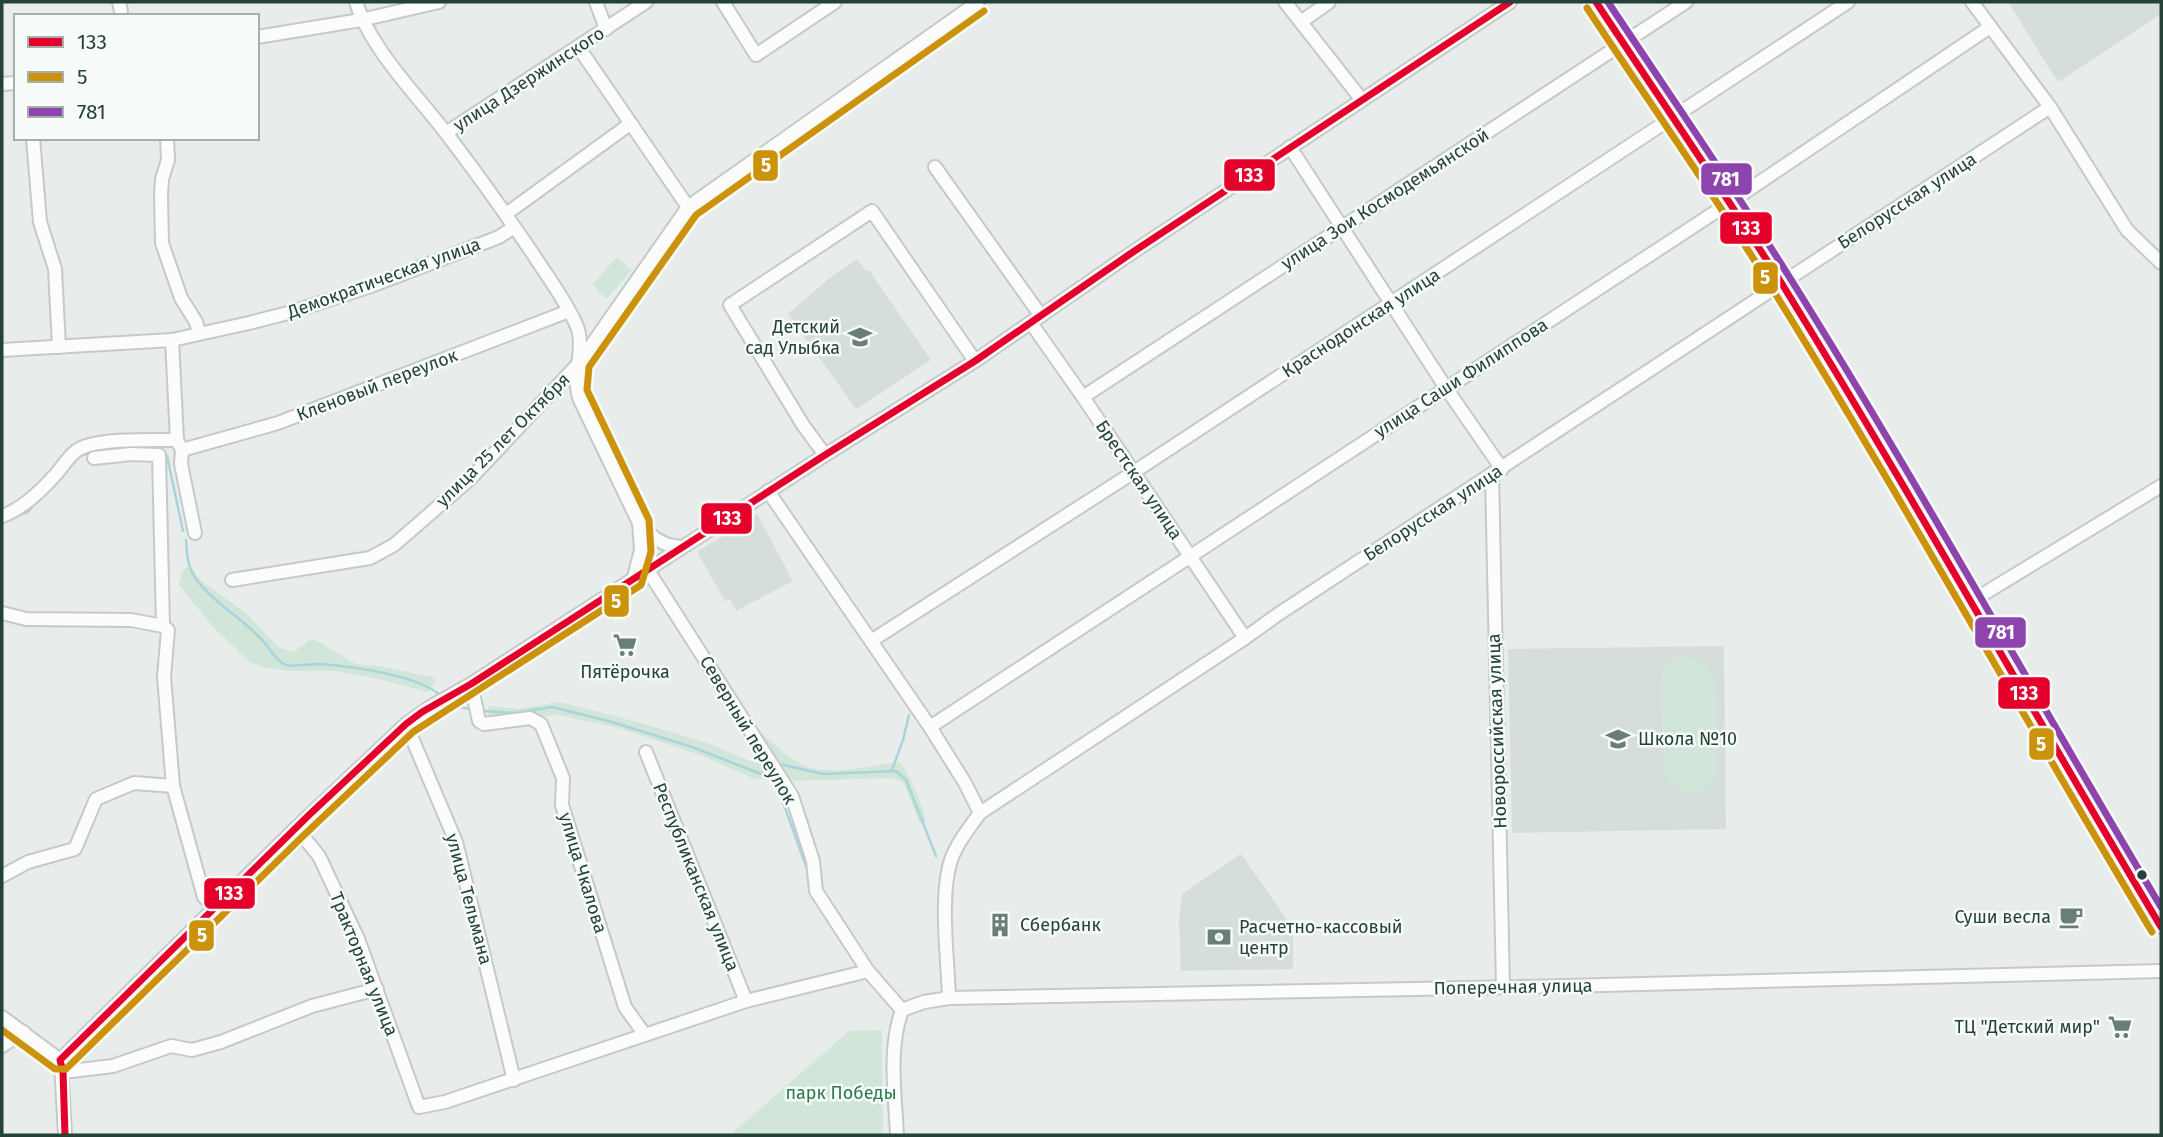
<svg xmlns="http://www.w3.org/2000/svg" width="2163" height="1137" font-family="'Fira Sans',sans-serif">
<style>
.built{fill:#d6dedb}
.green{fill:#d1e6d8}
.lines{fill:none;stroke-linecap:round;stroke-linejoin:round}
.stream{stroke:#a9d4db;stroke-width:2.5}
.minor-casing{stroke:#c5cac8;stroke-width:16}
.minor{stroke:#fcfcfc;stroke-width:12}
.bus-1-casing{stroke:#f7fbf9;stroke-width:12}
.bus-2-casing{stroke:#f7fbf9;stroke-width:12}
.bus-3-casing{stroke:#f7fbf9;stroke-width:12}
.bus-1{stroke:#e4002b;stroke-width:7}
.bus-2{stroke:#cd920c;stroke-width:7}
.bus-3{stroke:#8e44ad;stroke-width:7}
.bus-dot{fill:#24423a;stroke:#f7fbf9;stroke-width:2.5}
.labels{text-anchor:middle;stroke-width:5;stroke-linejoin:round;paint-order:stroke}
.street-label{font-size:18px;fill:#24423a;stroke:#f7fbf9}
.poi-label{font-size:18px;fill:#24423a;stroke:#f7fbf9;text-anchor:end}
.park-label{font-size:18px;fill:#2d7a4b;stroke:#f7fbf9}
.line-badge{stroke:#f7fbf9;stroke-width:2.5}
.badge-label{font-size:19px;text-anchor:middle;font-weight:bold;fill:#fff}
</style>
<rect width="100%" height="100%" fill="#e8edeb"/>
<g class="built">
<polygon points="2008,2 2161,2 2161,14 2058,82"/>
<polygon points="857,259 866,271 869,270 931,360 856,409 788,314 831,277"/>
<polygon points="757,514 793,581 736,611 730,599 725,601 697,552"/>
<polygon points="1724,646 1726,829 1512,833 1508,649"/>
<polygon points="1241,854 1293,928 1293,969 1181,971 1179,921 1182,894"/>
</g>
<g class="green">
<polygon points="617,257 632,270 607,299 592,285"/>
<polygon points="190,565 200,580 245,612 278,647 294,652 312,638 356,664 379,666 432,677 436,680 427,692 383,680 336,671 291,671 266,668 251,663 214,628 179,585 183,570"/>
<path d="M1681 656C1699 656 1708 665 1715 681 1715 700 1721 761 1715 776 1710 787 1702 793 1690 795L1670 782 1665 774 1661 684 1663 669 1671 660Z"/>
<path d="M559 702C609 714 658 727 707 743 728 750 746 763 768 764L771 772 766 779H754L700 755 622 729 559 715 497 719 489 717 487 711 490 706 518 709Z"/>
<path d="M762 734C775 744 787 757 802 764 831 778 870 765 900 762 913 780 920 800 926 821L923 824 919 821 903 782 891 778 795 781 786 777 762 740Z"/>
<polygon points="882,1030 883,1135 730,1135 849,1031"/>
</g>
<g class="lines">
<g class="stream">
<path d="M80 456C106 446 133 446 160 449L167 456 183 531"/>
<polyline points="18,515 28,512 37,501"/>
<path d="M186 540C187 553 187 565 194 576 209 600 245 620 264 642 271 650 276 661 286 665 295 667 308 664 318 664 350 666 419 675 441 696"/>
<polyline points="450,705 469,709"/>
<polyline points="485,711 514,713 552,707 612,722 692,747 761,774 770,768"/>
<polyline points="779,764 823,774 896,771 906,780 936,856"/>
<polyline points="892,770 903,740 909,715"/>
<polyline points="775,780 806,866"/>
</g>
<g class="minor-casing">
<g id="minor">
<polyline points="119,2 121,11"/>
<path d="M356 2C370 48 416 94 446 133 476 172 505 213 533 254 547 276 564 298 575 322 588 347 570 375 580 400L639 523 656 539 668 545 680 547"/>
<polyline points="596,2 606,29"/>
<polyline points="723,2 756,55 835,2"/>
<polyline points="1285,2 1362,100"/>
<polyline points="1596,2 1781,283 1972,601 2048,738 2161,927"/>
<polyline points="1972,2 2050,107 2127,230 2161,263"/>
<polyline points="1301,22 1329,2"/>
<polyline points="257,37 361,20 439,2"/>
<polyline points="579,48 688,207"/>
<polyline points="2,84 16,83"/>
<polyline points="446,133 646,2"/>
<polyline points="33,138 40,222 55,269 59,347"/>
<polyline points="167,138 168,160 162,179 161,195 162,243 181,298 196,322 199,333"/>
<polyline points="1290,147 1446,388 1502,469"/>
<polyline points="935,167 1041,316"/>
<polyline points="506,214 630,124"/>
<polyline points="1031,323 1083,397 1245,638"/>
<polyline points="172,340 177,440 182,450 181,464 195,533"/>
<polyline points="2,350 172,340 249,323 292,312 371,286 499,237 514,227"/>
<polyline points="1083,397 1686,2"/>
<polyline points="182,450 278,423 569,311"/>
<polyline points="825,455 803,425 730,305 872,211 975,361"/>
<polyline points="94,458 131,454 159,455 163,626 168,630 164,677 173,786"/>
<polyline points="1492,475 1503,987"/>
<polyline points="768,491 930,727 965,783 980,813"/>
<path d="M2 516C23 509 42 490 57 473 64 465 70 454 79 449 99 438 153 440 177 440"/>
<polyline points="647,569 792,796 813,861 816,891 868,971"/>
<polyline points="634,577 641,550 639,523"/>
<polyline points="232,580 370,558 394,545 471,478 579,363 688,207 978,2"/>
<polyline points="1972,601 2161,486"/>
<polyline points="2,613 26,619 131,620 163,626"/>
<polyline points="871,641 1134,472 1848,2"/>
<polyline points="471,684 479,721 484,724 530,718 541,724 563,778 562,805 625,1007 645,1035"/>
<polyline points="406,724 456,842 514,1080"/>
<polyline points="930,727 1729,203 1990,27"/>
<polyline points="646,752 746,1001"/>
<polyline points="296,828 319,856 358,939 419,1107 445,1102 746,1001 868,971 902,1010"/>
<polyline points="2,876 28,862 75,849 96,799 134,783 173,786 204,897 214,907"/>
<path d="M949 998C948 959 939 897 951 860 957 843 969 828 980 813L1245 638 1277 615 2050 107"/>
<polyline points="2,1017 60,1060"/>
<polyline points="2,1046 24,1032"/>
<polyline points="60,1060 296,828 406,724 430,707 471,684 825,455 975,361 1130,254 1510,2"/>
<polyline points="61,1063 65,1135"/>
<polyline points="63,1072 113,1066 171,1046 192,1050 221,1042 312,1006 377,989"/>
<path d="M897 1135C895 1094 888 1049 902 1010L924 1002 949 998 1520 987 2161 971"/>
</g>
</g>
<use href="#minor" class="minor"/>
<g class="bus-1-casing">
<g id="bus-1">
<path d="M1596 2C1658 96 1722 189 1782 284 1913 496 2033 713 2161 927"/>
<polyline points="65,1135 63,1072 60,1060 309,815 406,724 422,712 471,684 825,455 975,361 1130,254 1510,2"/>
</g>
</g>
<g class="bus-2-casing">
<g id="bus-2">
<path d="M1587 8C1649 102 1714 194 1773 290 1904 501 2024 719 2152 932"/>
<polyline points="2,1030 55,1069 66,1069 303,836 413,732 641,585 651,552 649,520 587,390 589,367 696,215 984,11"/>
</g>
</g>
<g class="bus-3-casing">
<path id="bus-3" d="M1608 2C1669 94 1732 185 1790 278 1919 484 2036 698 2161 907"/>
</g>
<use href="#bus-1" class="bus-1"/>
<use href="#bus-2" class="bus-2"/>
<use href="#bus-3" class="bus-3"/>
</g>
<defs>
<g id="school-bare" transform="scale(1.89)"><path d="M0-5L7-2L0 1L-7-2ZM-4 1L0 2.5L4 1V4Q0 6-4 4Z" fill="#697e78" stroke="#f7fbf9" stroke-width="2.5" paint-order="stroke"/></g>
<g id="supermarket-bare" transform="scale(1.89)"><path d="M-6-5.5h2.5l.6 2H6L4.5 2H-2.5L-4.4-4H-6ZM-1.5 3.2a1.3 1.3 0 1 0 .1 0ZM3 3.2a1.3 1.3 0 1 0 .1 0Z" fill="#697e78" stroke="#f7fbf9" stroke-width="2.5" paint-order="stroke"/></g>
<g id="cafe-bare" transform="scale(1.89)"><path d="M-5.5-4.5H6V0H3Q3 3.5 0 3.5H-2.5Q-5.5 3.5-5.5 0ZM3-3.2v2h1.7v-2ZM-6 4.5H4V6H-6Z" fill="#697e78" stroke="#f7fbf9" stroke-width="2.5" paint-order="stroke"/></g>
<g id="building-bare" transform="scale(1.89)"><path d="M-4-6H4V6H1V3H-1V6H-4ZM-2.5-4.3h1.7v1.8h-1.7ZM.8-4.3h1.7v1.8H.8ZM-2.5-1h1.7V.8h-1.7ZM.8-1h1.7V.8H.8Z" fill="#697e78" stroke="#f7fbf9" stroke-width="2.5" paint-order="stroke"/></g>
<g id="bank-bare" transform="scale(1.89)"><path d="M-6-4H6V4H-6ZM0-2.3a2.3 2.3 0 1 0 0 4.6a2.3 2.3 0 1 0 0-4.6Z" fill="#697e78" stroke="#f7fbf9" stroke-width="2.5" paint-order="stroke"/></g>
</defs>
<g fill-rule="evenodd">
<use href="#school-bare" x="860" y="337"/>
<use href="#supermarket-bare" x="625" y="645"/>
<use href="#school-bare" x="1618" y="739"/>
<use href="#cafe-bare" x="2071" y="917"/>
<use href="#building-bare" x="1000" y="925"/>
<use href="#bank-bare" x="1219" y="937"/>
<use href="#supermarket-bare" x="2120" y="1027"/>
</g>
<circle class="bus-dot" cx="2142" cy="875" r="6"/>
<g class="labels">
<g class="street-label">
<text transform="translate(529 79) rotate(-33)" y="6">улица Дзержинского</text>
<text transform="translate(1385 199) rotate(-33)" y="6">улица Зои Космодемьянской</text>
<text transform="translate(1907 201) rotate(-33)" y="6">Белорусская улица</text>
<text transform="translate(384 278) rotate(-20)" y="6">Демократическая улица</text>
<text transform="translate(1361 323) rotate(-33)" y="6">Краснодонская улица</text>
<text transform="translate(1461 378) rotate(-33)" y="6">улица Саши Филиппова</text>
<text transform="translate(377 385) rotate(-21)" y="6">Кленовый переулок</text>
<text transform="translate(503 440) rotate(-45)" y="6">улица 25 лет Октября</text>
<text transform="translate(1139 480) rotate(56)" y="6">Брестская улица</text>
<text transform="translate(1433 513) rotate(-33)" y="6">Белорусская улица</text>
<text transform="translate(748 730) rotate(59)" y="6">Северный переулок</text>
<text transform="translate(1497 731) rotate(-92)" y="6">Новороссийская улица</text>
<text transform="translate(583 873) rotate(73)" y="6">улица Чкалова</text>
<text transform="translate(696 877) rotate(68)" y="6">Республиканская улица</text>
<text transform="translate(469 899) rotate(75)" y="6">улица Тельмана</text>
<text transform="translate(364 964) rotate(68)" y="6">Тракторная улица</text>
<text transform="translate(1513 987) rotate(-1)" y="6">Поперечная улица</text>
</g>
<g class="poi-label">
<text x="840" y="333">Детский<tspan x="840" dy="21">сад Улыбка</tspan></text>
<text x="625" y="678" text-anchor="middle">Пятёрочка</text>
<text x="1638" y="745" text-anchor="start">Школа №10</text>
<text x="2051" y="923">Суши весла</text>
<text x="1020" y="931" text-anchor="start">Сбербанк</text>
<text x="1239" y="933" text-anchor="start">Расчетно-кассовый<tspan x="1239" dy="21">центр</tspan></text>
<text x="2100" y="1033">ТЦ "Детский мир"</text>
</g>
<g class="park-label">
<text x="841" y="1099">парк Победы</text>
</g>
</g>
<g class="line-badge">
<rect x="752" y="149" width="27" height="33" rx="7" fill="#cd920c"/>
<rect x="1223" y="158" width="53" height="34" rx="7" fill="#e4002b"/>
<rect x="1700" y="162" width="53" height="34" rx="7" fill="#8e44ad"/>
<rect x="1719" y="211" width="54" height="34" rx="7" fill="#e4002b"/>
<rect x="1752" y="261" width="27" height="34" rx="7" fill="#cd920c"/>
<rect x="700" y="502" width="53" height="33" rx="7" fill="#e4002b"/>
<rect x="603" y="584" width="27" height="34" rx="7" fill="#cd920c"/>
<rect x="1974" y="616" width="53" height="33" rx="7" fill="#8e44ad"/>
<rect x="1997" y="676" width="54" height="34" rx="7" fill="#e4002b"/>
<rect x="2028" y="727" width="27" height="34" rx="7" fill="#cd920c"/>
<rect x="203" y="877" width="53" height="33" rx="7" fill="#e4002b"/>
<rect x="188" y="919" width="27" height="33" rx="7" fill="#cd920c"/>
</g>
<g class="badge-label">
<text x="766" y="172">5</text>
<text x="1249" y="182">133</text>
<text x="1726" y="186">781</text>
<text x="1746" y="235">133</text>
<text x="1765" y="284">5</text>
<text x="727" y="525">133</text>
<text x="616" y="608">5</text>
<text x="2001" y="639">781</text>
<text x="2024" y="700">133</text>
<text x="2041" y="751">5</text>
<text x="229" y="900">133</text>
<text x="202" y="942">5</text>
</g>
<rect width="2163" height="1137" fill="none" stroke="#24423a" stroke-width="7"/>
<rect x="14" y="14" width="245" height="126" fill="#f7fbf9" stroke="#a3b1ad" stroke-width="2"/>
<rect x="28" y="37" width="35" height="10" fill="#e4002b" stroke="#a3b1ad" stroke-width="2"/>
<text x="77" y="49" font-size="21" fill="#24423a">133</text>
<rect x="28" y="72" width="35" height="10" fill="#cd920c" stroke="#a3b1ad" stroke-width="2"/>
<text x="77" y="84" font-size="21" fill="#24423a">5</text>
<rect x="28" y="107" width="35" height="10" fill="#8e44ad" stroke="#a3b1ad" stroke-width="2"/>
<text x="77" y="119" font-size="21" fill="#24423a">781</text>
</svg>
